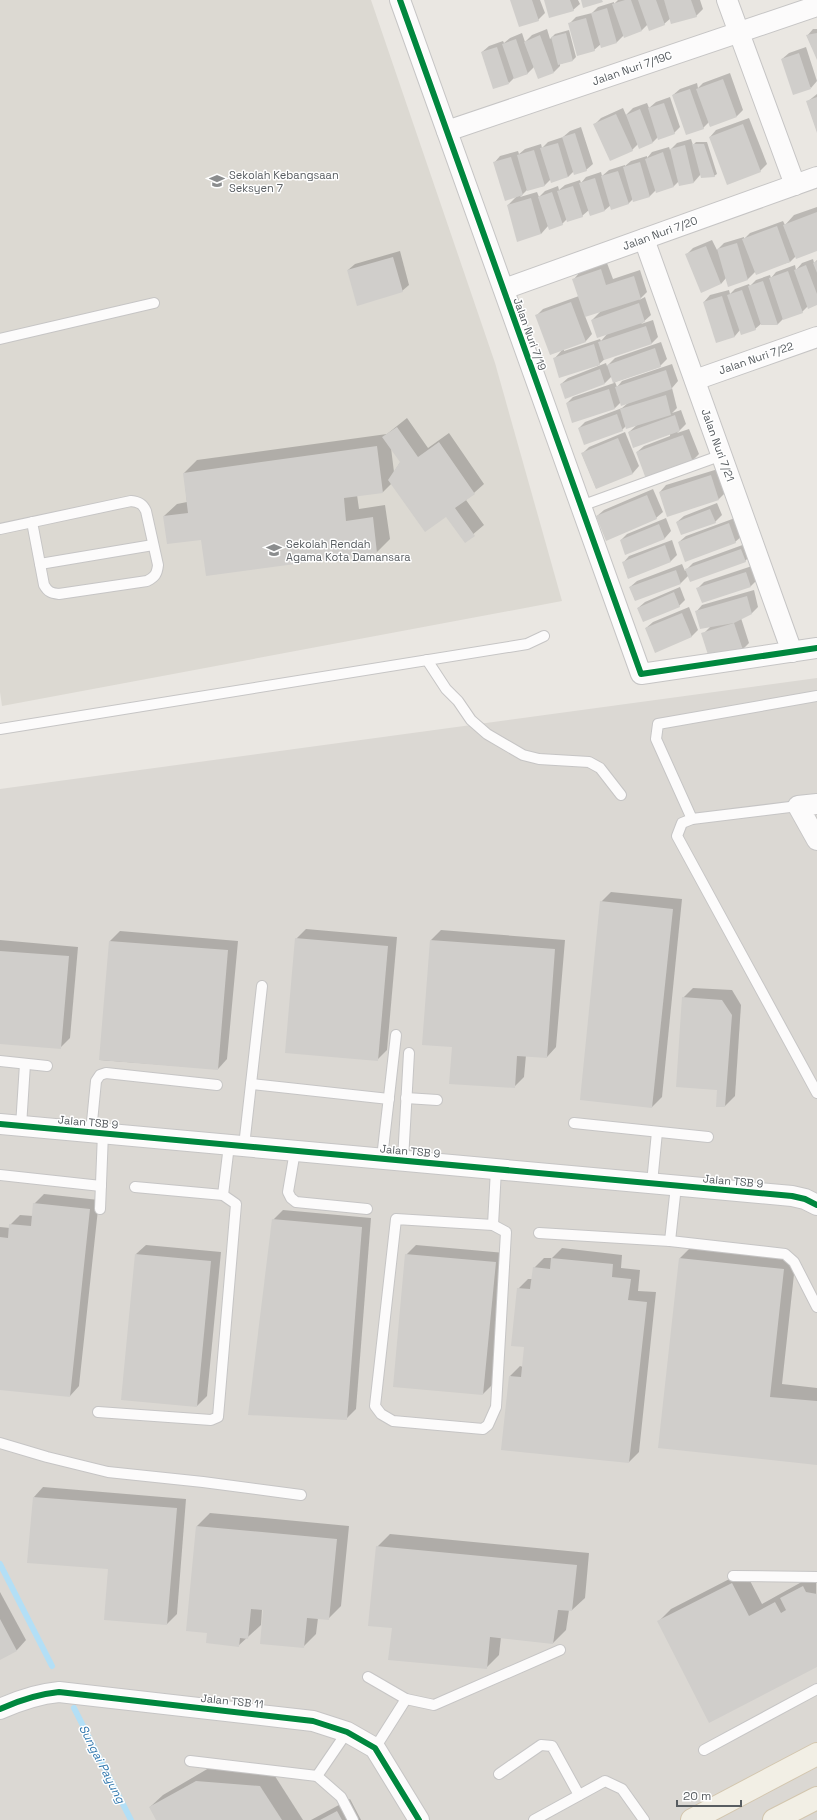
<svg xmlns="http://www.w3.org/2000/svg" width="817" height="1820" font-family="'Space Grotesk',sans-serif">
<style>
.industrial{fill:#dbd8d3}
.education{fill:#dcd9d2}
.shadow{fill:#0003;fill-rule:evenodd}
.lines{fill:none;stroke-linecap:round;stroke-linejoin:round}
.stream{stroke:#b3dff6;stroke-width:6}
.building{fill:#d0cecb}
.lane-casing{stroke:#c6c5c5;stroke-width:12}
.street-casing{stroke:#c6c5c5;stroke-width:22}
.primary-casing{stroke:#d3c6ae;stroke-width:24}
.lane{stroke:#fcfbfb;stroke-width:10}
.street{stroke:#fcfbfb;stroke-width:20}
.primary{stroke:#f2efe5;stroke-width:22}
.cycleway-casing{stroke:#fff;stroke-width:8}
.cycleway{stroke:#00873e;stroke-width:6}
.labels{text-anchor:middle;stroke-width:3;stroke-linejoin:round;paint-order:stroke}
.street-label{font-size:11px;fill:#585d61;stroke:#fff}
.poi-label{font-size:11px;fill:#585d61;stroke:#fff;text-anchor:start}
.water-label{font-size:12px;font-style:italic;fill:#3178ae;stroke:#fff}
</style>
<rect width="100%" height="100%" fill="#eae7e2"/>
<polygon class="industrial" points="817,678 817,1820 0,1820 0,789"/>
<polygon class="education" points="0,0 371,0 495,363 562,601 2,706 0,692"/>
<g class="shadow">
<polygon points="511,0 540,0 545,13 538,20"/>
<polygon points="545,0 578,0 580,4 573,10"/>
<polygon points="618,0 700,0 703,9 696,16 671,18 664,24 648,24 642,30 624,35 617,42 601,46 601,44 594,50 569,24 576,17 592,13 598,7 614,2 614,4"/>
<polygon points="547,29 550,39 555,34 569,30 576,57 573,60 560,64 560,66 554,72 534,67 527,74 515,77 509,83 482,52 489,46 503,41 504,43 510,38 522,33 525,42 532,35"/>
<polygon points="813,29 817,29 817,58 807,36"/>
<polygon points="806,47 817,81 811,88 782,59 789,53"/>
<polygon points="730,73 743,110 737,116 710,126 709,122 703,128 673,95 680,89 697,83 698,88 703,83"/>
<polygon points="817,94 817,131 807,102"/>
<polygon points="670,97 680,127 674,133 658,137 653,142 639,147 638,144 632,150 595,124 601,118 623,108 626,115 633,108 647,103 649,108 656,102"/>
<polygon points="749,118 767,164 760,171 710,137 716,130"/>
<polygon points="581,127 593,164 586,170 574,171 568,177 551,179 544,186 528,189 520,197 537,192 539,197 545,191 558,186 559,190 565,185 580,180 581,183 586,177 601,172 602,176 609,170 625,165 625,166 631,161 647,156 647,158 652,152 669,147 670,150 677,143 691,139 693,145 696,142 707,142 717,174 714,176 701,174 694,182 680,185 679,181 674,186 657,192 656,190 650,196 633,199 628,204 611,205 605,210 590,215 589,210 582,216 567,219 562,224 548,226 541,234 508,205 517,196 494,163 500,156 518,151 519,154 525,149 541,144 542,148 548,142 563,137 570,131"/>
<polygon points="817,207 817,250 796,256 790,262 755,272 748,279 729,285 726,278 721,284 686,255 693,248 712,240 717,250 724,243 744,237 744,239 750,233 783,221 785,225 794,215"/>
<polygon points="400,251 409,285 402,291 348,270 355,264"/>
<polygon points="813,259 814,263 817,260 817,304 808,306 802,312 784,318 778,324 762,324 762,323 755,329 740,330 735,336 717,342 704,302 710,295 729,290 730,294 735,289 749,284 750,286 756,280 770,275 771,278 776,272 795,265 796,270 802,263"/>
<path d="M607 263 613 279 640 270 647 292 639 300 645 297 651 315 641 324 653 320 658 337 652 343 606 358 597 366V365L554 359 563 349 536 316 543 309 579 296 574 279 580 272ZM601 311 592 320 608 333 601 341 600 339 564 351V349L586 341 592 334 585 316Z"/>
<polygon points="661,342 667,359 660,366 615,382 617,387 622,381 672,364 678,381 672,388 677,408 672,413 681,410 686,424 677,433 689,429 699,454 692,461 637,452 644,446 670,436 670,434 629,432 637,425 626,426 622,430 579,428 585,422 622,408 628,403 621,402 615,408 567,403 573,397 614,383 612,376 605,383 561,384 568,378 606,363 607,366 615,358"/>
<path d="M407 418 428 448 449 433 484 484 466 500 484 525 465 541 446 515 392 483 383 492 357 495 359 509 385 505 390 539 377 552 202 539 164 516 177 504 187 502 184 473 197 460 387 434ZM391 448 401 461 394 472Z"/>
<polygon points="625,432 639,466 633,473 596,488 582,454 589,447"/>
<polygon points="718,469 725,493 719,499 660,492 666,485"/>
<polygon points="653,489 663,512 656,518 597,516 604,510"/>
<polygon points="717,503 722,515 715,522 677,522 684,516"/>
<polygon points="666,518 671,531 665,538 626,553 621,540 627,534"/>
<polygon points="735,518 742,536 735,542 679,542 686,536"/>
<polygon points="672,540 677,555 671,561 628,578 623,563 629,556"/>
<polygon points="748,543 752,554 745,561 689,575 681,583 635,600 630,587 637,581 682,564 685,571 693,563"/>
<polygon points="752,566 757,580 751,586 698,588 704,582"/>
<polygon points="680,587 685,600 679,606 638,608 645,602"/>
<polygon points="754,590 758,607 752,613 741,618 749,643 742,650 703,634 710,627 696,612 702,605"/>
<polygon points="689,607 698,630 691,637 646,628 653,622"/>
<polygon points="611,892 682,899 662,1097 652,1107 601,902"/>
<polygon points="306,929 397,937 387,1050 377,1060 296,939"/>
<polygon points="441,930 565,940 556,1047 547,1057 526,1055 524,1077 514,1087 453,1046 431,940"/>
<polygon points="120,931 238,941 227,1059 218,1069 100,1060 110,941"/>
<polygon points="0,940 78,947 70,1038 60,1048 0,1043"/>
<polygon points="693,988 732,990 741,1005 735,1096 725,1106 683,998"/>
<polygon points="44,1194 99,1200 79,1386 70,1396 0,1389 0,1227 10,1228 10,1225 20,1215 33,1216 34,1204"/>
<polygon points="283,1210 371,1218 356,1409 346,1419 273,1220"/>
<polygon points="146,1245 221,1252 207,1396 197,1406 136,1254"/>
<polygon points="416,1245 505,1253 493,1384 483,1394 394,1386 406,1255"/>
<polygon points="693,1245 796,1256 782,1384 817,1388 817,1464 659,1447 680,1258"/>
<polygon points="562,1248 622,1255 621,1268 640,1270 638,1291 656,1292 639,1452 629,1462 510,1376 520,1366 523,1367 526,1346 518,1289 528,1279 533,1279 534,1268 544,1258 552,1258"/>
<polygon points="43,1487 186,1499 177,1614 167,1624 34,1497"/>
<polygon points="210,1513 349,1526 341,1606 328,1619 318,1618 316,1634 303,1647 264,1609 262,1609 261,1625 238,1646 208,1632 197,1526"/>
<polygon points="390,1534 589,1553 585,1598 572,1610 569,1610 566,1630 553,1643 501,1637 499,1655 486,1668 393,1627 377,1547"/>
<polygon points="745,1571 762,1604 816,1574 817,1666 658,1622 671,1609"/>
<polygon points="0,1592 26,1640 17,1650 0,1659"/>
<polygon points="209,1768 273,1773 303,1820 157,1820 150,1807 163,1795"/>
<polygon points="350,1799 361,1820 311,1820"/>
</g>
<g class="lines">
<g class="stream">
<polyline points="0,1564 52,1666"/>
<polyline points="74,1708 131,1820"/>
</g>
</g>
<g class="building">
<polygon points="510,0 532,0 539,21 519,27"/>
<polygon points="544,0 570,0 574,11 549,18"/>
<polygon points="581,0 602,0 603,2 583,8"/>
<polygon points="625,0 631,0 642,31 624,38 612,4"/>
<polygon points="638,0 656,0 665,25 649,31"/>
<polygon points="664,0 691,0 697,17 671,24"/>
<polygon points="607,8 617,43 601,48 591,13"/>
<polygon points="586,18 595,51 577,56 568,23"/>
<polygon points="566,33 573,61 558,65 551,37"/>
<polygon points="817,33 817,60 806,35"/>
<polygon points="540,35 554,73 538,79 524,42"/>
<polygon points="516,39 528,74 514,79 502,44"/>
<polygon points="497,47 509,84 493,89 481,52"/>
<polygon points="799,53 811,89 793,95 781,59"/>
<polygon points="723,79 737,117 710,127 696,89"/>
<polygon points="690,89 704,129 686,135 672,95"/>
<polygon points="817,97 817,133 806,101"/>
<polygon points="664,103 675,134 658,140 648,108"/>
<polygon points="640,109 653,143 639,149 626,115"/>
<polygon points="616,114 633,151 610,161 593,124"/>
<polygon points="743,124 761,172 727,185 709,137"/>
<polygon points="575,133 587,171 574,175 562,137"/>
<polygon points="558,143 568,177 551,183 540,148"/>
<polygon points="692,144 704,144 715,177 701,178"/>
<polygon points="685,145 694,183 679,186 670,149"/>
<polygon points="534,150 545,186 527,191 517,155"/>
<polygon points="663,152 674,187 656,193 645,159"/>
<polygon points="511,157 523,195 505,201 493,162"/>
<polygon points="640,162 650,197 633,202 623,167"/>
<polygon points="618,171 629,204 611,210 601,176"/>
<polygon points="595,178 605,211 590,216 579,183"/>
<polygon points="573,186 583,217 567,222 557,191"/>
<polygon points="552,192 563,225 549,230 538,197"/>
<polygon points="531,198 541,234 517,242 507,205"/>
<polygon points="817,212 817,251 796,259 783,225"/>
<polygon points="777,226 790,262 756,275 742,239"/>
<polygon points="737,243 748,280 728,287 717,249"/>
<polygon points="706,246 721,284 701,293 685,254"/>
<polygon points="393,257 403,292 357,306 347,270"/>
<polygon points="817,261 817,273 813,263"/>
<polygon points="806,265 817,294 817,305 808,309 794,270"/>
<polygon points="601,269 606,285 634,276 641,299 585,317 572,279"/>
<polygon points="788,271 803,313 783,320 769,278"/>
<polygon points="763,281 778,325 761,325 748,286"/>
<polygon points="742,290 756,330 741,335 727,295"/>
<polygon points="722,296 735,337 716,343 703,302"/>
<polygon points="571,302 586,342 550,355 535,315"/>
<polygon points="639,303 645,322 597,338 591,320"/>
<polygon points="646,326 652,344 604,360 598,342"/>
<polygon points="594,344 600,365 559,378 553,358"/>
<polygon points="655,348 661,367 613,383 607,365"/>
<polygon points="600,369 605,384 565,399 560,384"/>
<polygon points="666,370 672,389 621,406 615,387"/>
<polygon points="609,389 615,409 572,423 566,403"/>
<polygon points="666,395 671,415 626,429 620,409"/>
<polygon points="617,414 623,431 584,445 578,428"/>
<polygon points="675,415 680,431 633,448 628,432"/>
<polygon points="397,427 418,457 439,442 475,494 455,508 475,536 465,543 446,517 425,532 388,480 400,462 382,437"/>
<polygon points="683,435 693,462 646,479 636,452"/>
<polygon points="618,438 633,474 596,489 581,453"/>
<polygon points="377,446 383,493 344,498 346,521 373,517 377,553 206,576 201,540 167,544 163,516 188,513 183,473"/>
<polygon points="711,475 719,500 667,517 659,492"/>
<polygon points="647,495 657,519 606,541 596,516"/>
<polygon points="710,509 716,523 681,535 676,522"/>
<polygon points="729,523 736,543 685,562 678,542"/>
<polygon points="659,524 665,539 625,555 620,540"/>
<polygon points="665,545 671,562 628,579 622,562"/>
<polygon points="741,549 746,562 690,582 685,569"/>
<polygon points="676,570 681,584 635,601 629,587"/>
<polygon points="746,572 751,587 702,603 696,588"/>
<polygon points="674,592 680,607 643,622 637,608"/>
<polygon points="747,596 752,614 734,623 700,629 695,611"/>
<polygon points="682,613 692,637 655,653 645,628"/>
<polygon points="734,623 743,650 710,661 701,633"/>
<polygon points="600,901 673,909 652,1108 580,1100"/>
<polygon points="295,938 388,946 378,1061 285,1053"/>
<polygon points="430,940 555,949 547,1058 517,1056 515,1088 449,1084 452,1047 422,1045"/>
<polygon points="109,941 228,950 218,1070 99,1060"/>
<polygon points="0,951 69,956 61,1049 0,1044"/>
<polygon points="682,997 722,1000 732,1015 725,1107 716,1107 717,1090 676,1087"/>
<polygon points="33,1203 90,1209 70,1397 0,1390 0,1237 8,1238 9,1224 31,1226"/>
<polygon points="272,1219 362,1227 347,1420 248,1415"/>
<polygon points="135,1254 211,1261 197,1407 121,1400"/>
<polygon points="405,1254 496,1262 483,1395 393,1387"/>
<polygon points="551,1258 613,1264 612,1277 631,1279 628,1300 647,1302 629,1463 501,1450 509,1376 521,1377 524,1347 511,1346 517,1288 530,1289 533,1267 550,1269"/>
<polygon points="679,1258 784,1269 770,1397 817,1401 817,1465 658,1448"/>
<polygon points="33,1497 177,1508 167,1625 104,1620 108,1569 27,1563"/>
<polygon points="196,1526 337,1539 329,1620 307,1618 304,1648 260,1644 263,1610 251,1609 248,1639 240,1638 239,1647 206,1643 207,1633 186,1631"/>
<polygon points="376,1546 577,1565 572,1611 558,1610 553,1644 490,1637 487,1669 388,1660 392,1628 368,1626"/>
<polygon points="732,1583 749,1616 775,1602 781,1613 786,1610 780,1598 803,1586 806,1592 817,1594 817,1667 709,1723 657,1621"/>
<polygon points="0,1619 17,1651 0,1660"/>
<polygon points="196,1781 260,1786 282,1820 156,1820 149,1807"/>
<polygon points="337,1811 342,1820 320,1820"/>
</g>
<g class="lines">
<g class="lane-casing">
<g id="lane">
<polyline points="0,339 154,303"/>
<polyline points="581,506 722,455"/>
<path d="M0 529 131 501C139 502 143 504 146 511L158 565C157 574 155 577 147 581L59 594C51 593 48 592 44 585L32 522"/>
<polyline points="40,564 153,545"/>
<polyline points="427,660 446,689 458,701 471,720 487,734 523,755 539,759 589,762 600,768 621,795"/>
<polyline points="0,729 527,644 544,636"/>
<polyline points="798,806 692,819 682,823 677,836 817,1093"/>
<polyline points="692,819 656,739 658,724 817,696"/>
<polyline points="0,1061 47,1066"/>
<polyline points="251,1084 389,1099"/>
<polyline points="406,1098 437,1100"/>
<polyline points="574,1123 708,1137"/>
<polyline points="21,1126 25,1064"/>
<polyline points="91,1132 96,1081 100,1075 106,1073 217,1085"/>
<polyline points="244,1146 262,986"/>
<polyline points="295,1151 288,1192 291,1198 296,1202 367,1209"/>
<polyline points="382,1158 396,1035"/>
<polyline points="403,1160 409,1053"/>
<polyline points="0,1175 101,1186"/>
<polyline points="652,1183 657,1132"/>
<polyline points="223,1195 229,1145"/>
<polyline points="100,1209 103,1133"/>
<polygon points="396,1219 493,1225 506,1232 496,1407 488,1425 483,1429 393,1421 381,1414 375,1406"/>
<polyline points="493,1225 496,1169"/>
<polyline points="539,1233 670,1241 785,1254 794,1262 817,1307"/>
<polyline points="670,1241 676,1186"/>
<polyline points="98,1412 211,1420 218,1417 236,1204 223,1195 135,1187"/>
<polyline points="0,1443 47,1457 108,1472 203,1482 301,1495"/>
<polyline points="733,1576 817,1577"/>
<polyline points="368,1677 406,1699 434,1705 560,1650"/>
<polyline points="375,1748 406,1699"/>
<polyline points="704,1750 817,1689"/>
<polyline points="190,1761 317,1776 341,1797 353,1820"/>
<polyline points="499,1774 541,1745 552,1746 579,1795"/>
<polyline points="317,1776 347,1732"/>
<polyline points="534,1820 605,1781 622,1789 644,1820"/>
</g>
</g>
<g class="street-casing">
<g id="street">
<polyline points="400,0 641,674 817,648"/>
<polyline points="727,0 795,185"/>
<polyline points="447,131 817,6"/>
<polyline points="644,239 792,652"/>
<polyline points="504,289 817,177"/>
<polyline points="695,380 817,337"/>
<polyline points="817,804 798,806 817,840"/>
<polyline points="0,1124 792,1196 805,1199 817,1205"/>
<path d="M0 1709C20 1700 37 1694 59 1692L313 1721 347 1732 375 1748 419 1820"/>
</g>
</g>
<g class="primary-casing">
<g id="primary">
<polyline points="692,1820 817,1754"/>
<polyline points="774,1820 817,1798"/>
</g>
</g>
<use href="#lane" class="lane"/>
<use href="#street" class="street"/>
<use href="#primary" class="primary"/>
<g class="cycleway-casing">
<g id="cycleway">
<polyline points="400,0 641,674 817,648"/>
<polyline points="0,1124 792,1196 805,1199 817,1205"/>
<path d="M0 1709C20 1700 37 1694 59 1692L313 1721 347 1732 375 1748 419 1820"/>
</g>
</g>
<use href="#cycleway" class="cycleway"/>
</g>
<defs>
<g id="school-bare" transform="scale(1.2)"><path d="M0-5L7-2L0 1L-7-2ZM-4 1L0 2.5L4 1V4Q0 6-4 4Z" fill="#8b8d8e" stroke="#fff" stroke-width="2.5" paint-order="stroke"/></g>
</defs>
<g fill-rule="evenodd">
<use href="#school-bare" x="217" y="181"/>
<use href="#school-bare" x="274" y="550"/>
</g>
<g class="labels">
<g class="street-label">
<text transform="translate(632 68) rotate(-19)" y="4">Jalan Nuri 7/19C</text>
<text transform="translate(660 233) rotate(-20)" y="4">Jalan Nuri 7/20</text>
<text transform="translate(530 334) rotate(70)" y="4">Jalan Nuri 7/19</text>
<text transform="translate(756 358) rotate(-19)" y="4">Jalan Nuri 7/22</text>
<text transform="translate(718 445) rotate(70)" y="4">Jalan Nuri 7/21</text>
<text transform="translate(88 1122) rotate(5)" y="4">Jalan TSB 9</text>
<text transform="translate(410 1151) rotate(5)" y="4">Jalan TSB 9</text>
<text transform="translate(733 1181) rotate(5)" y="4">Jalan TSB 9</text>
<text transform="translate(232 1701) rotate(6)" y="4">Jalan TSB 11</text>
</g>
<g class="poi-label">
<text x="229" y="179">Sekolah Kebangsaan<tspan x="229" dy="13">Seksyen 7</tspan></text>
<text x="286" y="548">Sekolah Rendah<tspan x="286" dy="13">Agama Kota Damansara</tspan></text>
</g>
<g class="water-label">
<text transform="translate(102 1764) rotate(63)" y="4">Sungai Payung</text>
</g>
</g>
<path d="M677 1800v6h64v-6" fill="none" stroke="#585d61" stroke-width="2"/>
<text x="683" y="1800" font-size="12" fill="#585d61" stroke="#ffffff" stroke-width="3" paint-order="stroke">20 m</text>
</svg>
